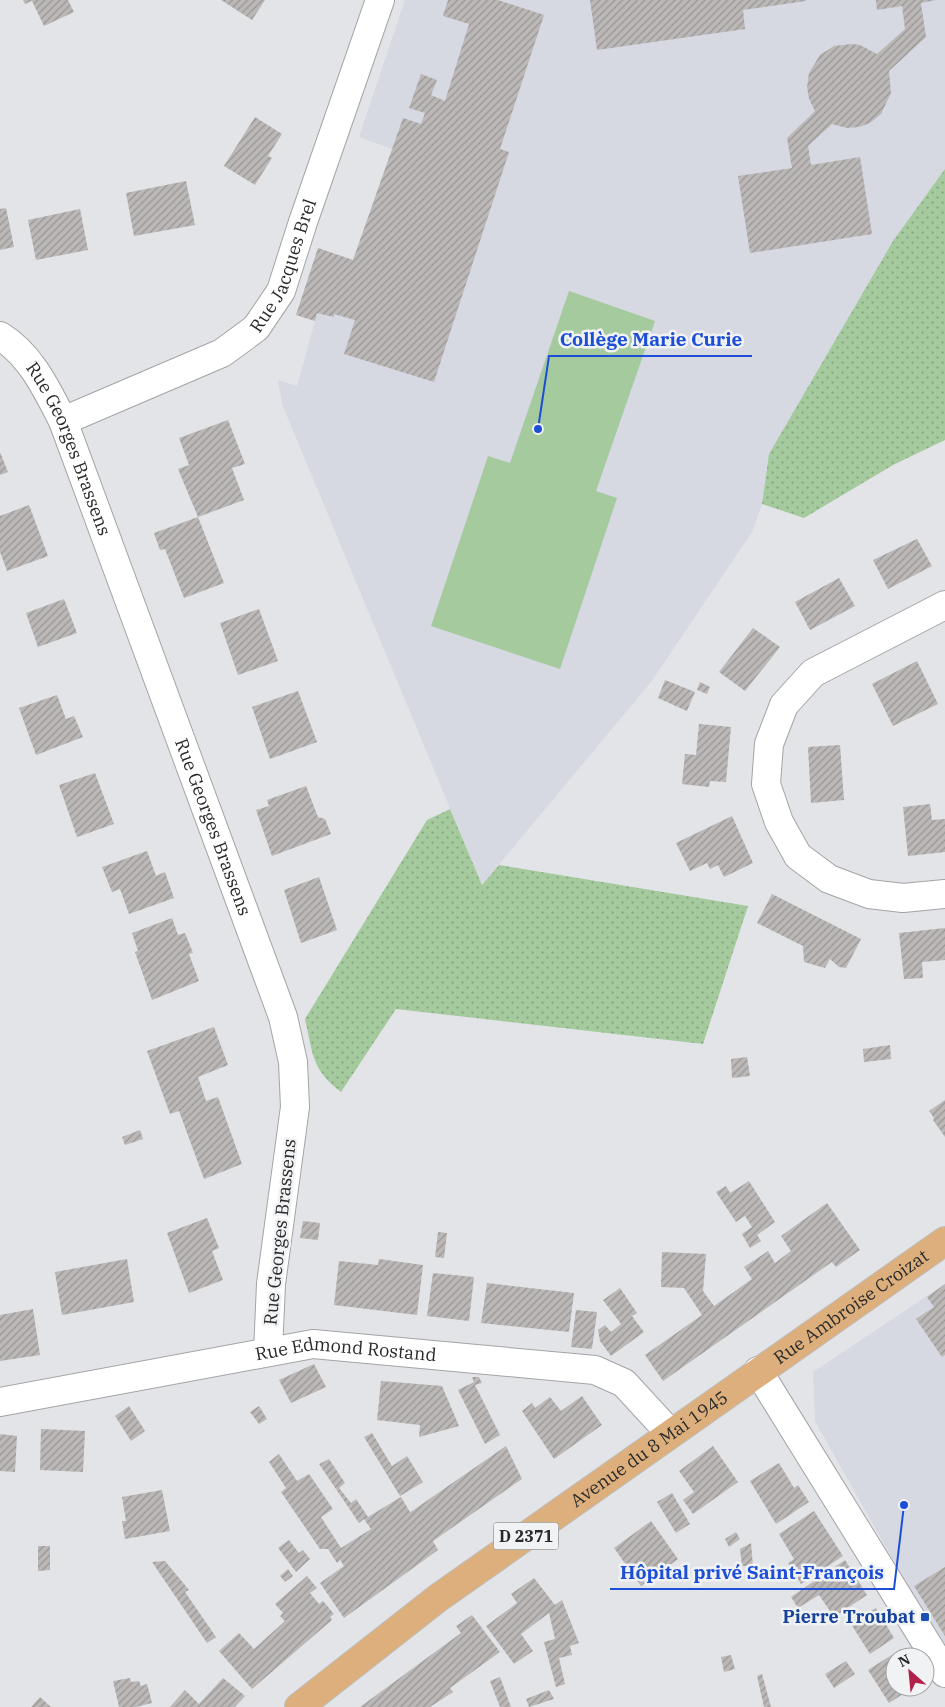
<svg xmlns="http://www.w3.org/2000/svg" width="945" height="1707" font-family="'IBM Plex Serif',serif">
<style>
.built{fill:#d6d8e2}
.green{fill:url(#green-dots)}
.pitch{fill:#a5ca9e}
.building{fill:url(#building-hatch)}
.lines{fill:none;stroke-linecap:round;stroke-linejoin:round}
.minor-casing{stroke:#a3a4a6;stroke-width:30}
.major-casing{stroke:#bfbfbf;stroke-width:30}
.minor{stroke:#fff;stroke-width:28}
.major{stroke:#dcaf7c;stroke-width:28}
.transit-dot{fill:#1a4fb4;stroke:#f1f2f4;stroke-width:2}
.labels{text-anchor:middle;stroke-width:5;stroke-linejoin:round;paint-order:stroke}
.shield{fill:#f1f2f4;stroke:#666667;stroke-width:1}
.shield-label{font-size:16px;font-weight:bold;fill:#2a2a2b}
.street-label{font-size:18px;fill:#2a2a2b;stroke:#f1f2f4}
.transit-label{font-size:18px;font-weight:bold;fill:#164399;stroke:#f1f2f4;text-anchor:end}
.leader{fill:none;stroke:#1d4ed8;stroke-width:2}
.callout-dot{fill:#1d4ed8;stroke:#f1f2f4;stroke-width:2}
.callout-label{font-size:19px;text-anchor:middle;font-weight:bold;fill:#1d4ed8;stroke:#f1f2f4;stroke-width:5;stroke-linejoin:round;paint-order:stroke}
</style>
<defs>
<pattern id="green-dots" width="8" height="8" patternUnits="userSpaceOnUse" patternTransform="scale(1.25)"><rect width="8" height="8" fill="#a5ca9e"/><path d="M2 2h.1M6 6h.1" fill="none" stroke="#87a481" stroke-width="1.8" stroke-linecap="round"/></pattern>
<pattern id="building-hatch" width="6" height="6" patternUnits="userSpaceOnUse" patternTransform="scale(1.25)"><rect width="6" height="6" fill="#bbb8b7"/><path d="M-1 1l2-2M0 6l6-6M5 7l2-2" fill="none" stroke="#989695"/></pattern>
</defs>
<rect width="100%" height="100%" fill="#e3e4e7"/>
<g class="built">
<polygon points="405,0 945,0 945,169 893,241 769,454 762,504 752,532 651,682 482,885 282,404 278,380 297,386 315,321 296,315 318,248 353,260 392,149 359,137"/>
<polygon points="945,1284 945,1644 909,1588 815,1421 813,1372"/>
</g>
<g class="green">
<polygon points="945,169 945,440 893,465 804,518 762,504 769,454 893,241"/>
<path d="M450 809 482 885 499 865 748 906 703 1044 396 1009 341 1092C311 1069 313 1053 305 1019L427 820Z"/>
</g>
<polygon class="pitch" points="569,291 655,321 596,491 617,498 560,669 431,626 488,456 510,463"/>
<g class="building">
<polygon points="23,0 68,0 74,12 44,26 32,1 25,4"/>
<polygon points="221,0 265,0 252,20"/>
<polygon points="448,0 498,0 544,15 500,149 509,152 434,382 344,354 355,320 334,314 334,317 317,313 315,321 296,315 318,248 353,260 403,118 421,124 425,113 409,108 421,74 437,80 431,95 445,101 469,24 443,16"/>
<polygon points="590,0 806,0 806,1 743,10 745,29 597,50"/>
<polygon points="876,0 936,0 921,3 926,37 889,71 891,93 881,114 870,123 859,127 847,128 832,124 808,146 811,165 860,157 872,234 750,253 738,176 792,168 787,138 815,111 809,99 807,87 809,73 820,55 834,46 852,44 860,45 877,54 905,29 902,6 877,10"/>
<polygon points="255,117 282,134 268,156 272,158 255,185 224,166"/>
<polygon points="186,181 195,225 134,236 126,193"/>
<polygon points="6,208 14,247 0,250 0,209"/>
<polygon points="80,209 88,250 36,260 28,220"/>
<polygon points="228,420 245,464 232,468 244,500 198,517 178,469 189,465 179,438"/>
<polygon points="0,452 8,472 0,475"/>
<polygon points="29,505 48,556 7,571 0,552 0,516"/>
<polygon points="198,517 224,583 184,598 165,549 160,550 154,533"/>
<polygon points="917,539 932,566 888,589 873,560"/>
<polygon points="839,578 855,606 810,630 795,602"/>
<polygon points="64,599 77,633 38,647 26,613"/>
<polygon points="259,609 278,661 238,675 220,623"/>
<polygon points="753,628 780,647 745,691 719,672"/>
<polygon points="917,661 938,704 893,726 872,684"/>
<polygon points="665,680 695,692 687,711 658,698"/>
<polygon points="700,682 710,687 707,694 697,690"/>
<polygon points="298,691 317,742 270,759 252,707"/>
<polygon points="57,695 66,719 74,716 83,737 36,755 19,708"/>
<polygon points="699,724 731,727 726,782 710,781 709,787 682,784 685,754 696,755"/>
<polygon points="840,745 844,800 811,803 808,747"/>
<polygon points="95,773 114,824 77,837 59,785"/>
<polygon points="306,786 318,817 325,819 331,834 272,856 256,810 269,806 267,800"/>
<polygon points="930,804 932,820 945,819 945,852 908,856 903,807"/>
<polygon points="732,816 753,863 724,877 718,865 710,869 707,863 690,871 676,843"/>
<polygon points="147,851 156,876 165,872 174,898 129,914 120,889 112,892 102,867"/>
<polygon points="319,877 337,930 301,943 284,890"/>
<polygon points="772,894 861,939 846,968 839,967 830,959 825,968 804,962 803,946 757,923"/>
<polygon points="172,918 178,935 185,933 193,953 189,954 199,981 152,1000 135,952 138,951 132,933"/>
<polygon points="945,928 945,960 922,962 923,978 904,979 899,933"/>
<polygon points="214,1027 228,1065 198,1077 206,1101 218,1097 242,1164 204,1179 179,1111 170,1114 147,1051"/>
<polygon points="890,1045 891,1059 864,1062 863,1049"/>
<polygon points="747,1057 750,1076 732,1078 731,1059"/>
<polygon points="945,1100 945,1137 933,1120 934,1118 929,1111"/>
<polygon points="140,1130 143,1139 125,1145 122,1137"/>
<polygon points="749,1181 775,1222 757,1235 761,1241 750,1248 742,1234 752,1227 745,1216 736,1222 716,1192 726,1186 730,1193"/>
<polygon points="827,1203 860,1250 836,1267 832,1262 663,1381 645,1355 702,1315 684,1288 661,1287 662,1252 706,1254 703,1291 714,1306 752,1279 744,1267 768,1251 775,1263 791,1251 781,1236"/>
<polygon points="207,1218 219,1248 212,1251 223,1280 189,1293 167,1233"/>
<polygon points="303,1221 320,1223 318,1240 300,1238"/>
<polygon points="438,1232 447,1233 444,1258 435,1257"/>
<polygon points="127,1259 134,1302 62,1315 55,1272"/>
<polygon points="379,1259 423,1265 417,1315 334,1305 339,1261 378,1265"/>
<polygon points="433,1273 474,1277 469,1321 427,1316"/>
<polygon points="487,1283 574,1293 569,1332 481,1323"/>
<polygon points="945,1284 945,1355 942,1357 916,1319 934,1307 927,1297"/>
<polygon points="620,1288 637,1313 632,1316 644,1332 611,1356 600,1341 598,1330 605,1325 611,1332 621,1324 603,1300"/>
<polygon points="33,1309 40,1355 0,1361 0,1315"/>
<polygon points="576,1310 597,1312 592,1349 571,1347"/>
<polygon points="314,1364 326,1387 291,1403 279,1380"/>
<polygon points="472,1377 479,1377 482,1383 475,1385 500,1435 485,1444 458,1390 474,1382"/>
<polygon points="381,1381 442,1386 459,1426 419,1437 420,1425 377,1420"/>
<polygon points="582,1396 602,1425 554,1459 522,1411 532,1403 535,1408 550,1397 561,1411"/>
<polygon points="129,1406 145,1431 131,1441 115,1416"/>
<polygon points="259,1406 267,1419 259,1424 250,1412"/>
<polygon points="41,1429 85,1431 83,1472 40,1470"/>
<polygon points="372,1433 392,1466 407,1456 423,1482 400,1496 364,1437"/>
<polygon points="0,1434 17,1436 15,1472 0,1471"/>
<polygon points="506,1446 522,1479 433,1541 438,1550 344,1618 320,1583 344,1566 340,1560 337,1563 328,1549 320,1549 281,1492 286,1488 269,1462 279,1454 297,1481 309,1474 333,1509 321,1517 341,1548 371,1529 364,1519 359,1523 319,1464 329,1459 345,1483 339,1488 351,1503 356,1499 368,1517 401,1497 410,1512 412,1511"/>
<polygon points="713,1446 738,1482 693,1514 683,1500 694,1492 679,1471"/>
<polygon points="779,1463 794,1488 798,1485 809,1502 776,1524 750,1481"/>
<polygon points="162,1490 170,1531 125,1539 122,1521 126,1521 122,1497"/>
<polygon points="672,1493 690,1524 676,1533 657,1502"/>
<polygon points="814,1511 843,1556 801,1584 788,1563 794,1559 779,1534"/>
<polygon points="651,1521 678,1559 666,1568 669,1574 664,1578 660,1572 641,1586 614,1548"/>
<polygon points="736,1532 740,1539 729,1547 725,1539"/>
<polygon points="289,1540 299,1553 303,1550 310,1559 296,1572 278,1548"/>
<polygon points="751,1543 753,1566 742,1566 740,1549"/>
<polygon points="38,1546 50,1546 50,1570 38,1571"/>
<polygon points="845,1560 867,1595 834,1617 819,1595 798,1608 791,1597"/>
<polygon points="165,1561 189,1590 185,1592 216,1637 207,1643 152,1562"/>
<polygon points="945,1567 945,1636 914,1586"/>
<polygon points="288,1569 293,1576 285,1582 280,1576"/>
<polygon points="307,1576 317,1588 310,1593 319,1604 323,1601 334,1614 330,1617 332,1620 252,1689 219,1651 239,1633 254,1649 285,1621 280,1616 283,1613 275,1604"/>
<polygon points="534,1578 555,1605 562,1600 579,1643 570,1646 572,1655 559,1658 565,1684 556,1687 544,1642 555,1639 549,1613 521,1634 533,1651 514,1664 486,1626 517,1603 511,1594"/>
<polygon points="876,1608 894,1638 870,1654 851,1624"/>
<polygon points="472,1615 500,1652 450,1688 453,1692 430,1707 360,1707 461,1633 456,1626"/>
<polygon points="901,1649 906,1657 895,1657 895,1687 914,1687 889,1703 868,1670"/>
<polygon points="731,1655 735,1669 724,1672 721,1657"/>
<polygon points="846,1661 855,1674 834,1688 825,1674"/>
<polygon points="762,1674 771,1707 764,1707 757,1676"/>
<polygon points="500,1677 511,1707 500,1707 490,1681"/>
<polygon points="130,1678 131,1682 139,1681 141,1686 147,1684 152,1703 136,1707 119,1707 113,1681"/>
<polygon points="223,1678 245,1696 235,1707 170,1707 185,1690 199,1704"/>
<polygon points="549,1690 554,1699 529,1707 526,1699"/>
<polygon points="40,1697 51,1707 31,1707"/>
</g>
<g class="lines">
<g class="minor-casing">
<g id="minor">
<path id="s1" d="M0 336C31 355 47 390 63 421L283 1017 293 1062 295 1107 271 1284 268 1352"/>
<path id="s2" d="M63 421 222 353 256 328 281 291 303 222 380 0"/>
<polyline points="945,605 813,673 784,705 769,744 766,784 779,822 798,856 829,879 869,894 903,898 945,894"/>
<polyline points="758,1371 945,1673"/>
<path id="s3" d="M0 1402 313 1344 595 1370 624 1383 670 1433"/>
</g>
</g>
<g class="major-casing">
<g id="major">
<path id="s4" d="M299 1707 438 1598 945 1241"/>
</g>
</g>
<use href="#minor" class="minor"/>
<use href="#major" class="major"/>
</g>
<rect class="transit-dot" x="920" y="1612" width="10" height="10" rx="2.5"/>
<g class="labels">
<rect class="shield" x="493.5" y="1522.5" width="65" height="27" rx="4"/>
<g class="shield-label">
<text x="526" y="1542">D 2371</text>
</g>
<g class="street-label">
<text dy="6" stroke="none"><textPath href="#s2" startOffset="284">Rue Jacques Brel</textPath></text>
<text dy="6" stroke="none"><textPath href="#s1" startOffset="135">Rue Georges Brassens</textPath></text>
<text dy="6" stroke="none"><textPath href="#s1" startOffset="540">Rue Georges Brassens</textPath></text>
<text transform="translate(280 1232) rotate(-84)" y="6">Rue Georges Brassens</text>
<text dy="6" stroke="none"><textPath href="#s4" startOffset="682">Rue Ambroise Croizat</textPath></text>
<text dy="6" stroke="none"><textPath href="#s3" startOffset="351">Rue Edmond Rostand</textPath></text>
<text dy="6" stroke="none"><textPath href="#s4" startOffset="435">Avenue du 8 Mai 1945</textPath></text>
</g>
<g class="transit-label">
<text x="915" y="1623">Pierre Troubat</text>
</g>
</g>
<path class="leader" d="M538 429L549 356H752M904 1505L894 1589H610"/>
<g class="callout-dot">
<circle cx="538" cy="429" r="5"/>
<circle cx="904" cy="1505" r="5"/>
</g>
<g class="callout-label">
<text x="651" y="346">Collège Marie Curie</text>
<text x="752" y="1579">Hôpital privé Saint-François</text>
</g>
<g transform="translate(910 1672) rotate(333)"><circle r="24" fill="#f1f2f4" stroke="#a1a2a4"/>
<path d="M0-4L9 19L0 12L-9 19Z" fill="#b2214c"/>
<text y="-8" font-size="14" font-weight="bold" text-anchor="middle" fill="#2a2a2b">N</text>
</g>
</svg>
